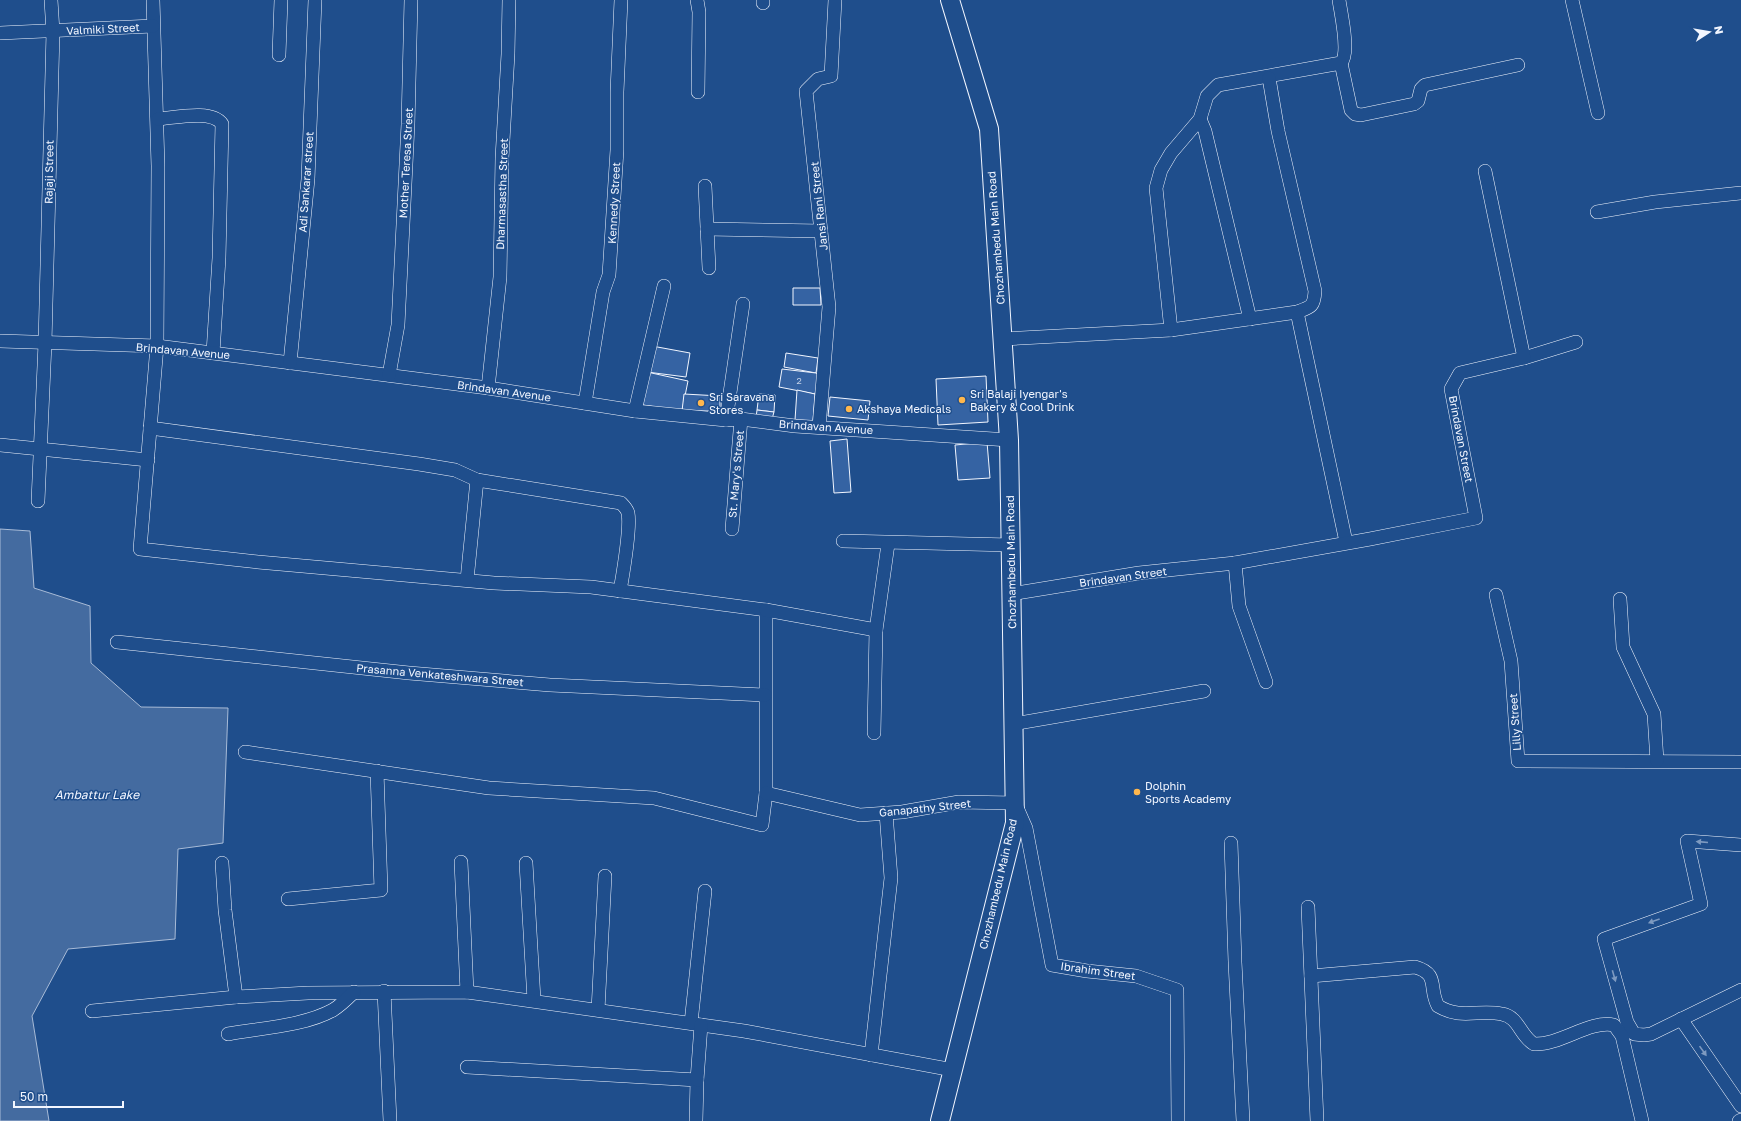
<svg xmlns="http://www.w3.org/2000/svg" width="1741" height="1121" font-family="'Golos Text',sans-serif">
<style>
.water{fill:#446ba0;stroke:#a8bbd7}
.building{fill:#3563a3;stroke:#f2f6ff}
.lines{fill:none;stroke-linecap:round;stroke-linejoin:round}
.street-casing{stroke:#f2f6ff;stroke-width:14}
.secondary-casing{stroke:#f2f6ff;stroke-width:20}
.street{stroke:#1f4e8c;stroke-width:13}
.secondary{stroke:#1f4e8c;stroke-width:18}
.oneway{fill:#7e9ac0}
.poi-dot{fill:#ffb74d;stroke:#1f4e8c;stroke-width:1.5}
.labels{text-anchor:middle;stroke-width:3;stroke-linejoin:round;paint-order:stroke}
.number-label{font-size:9px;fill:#c3d1e8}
.street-label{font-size:11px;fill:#f2f6ff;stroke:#1f4e8c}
.poi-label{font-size:11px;fill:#f2f6ff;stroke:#1f4e8c;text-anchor:start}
.water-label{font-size:12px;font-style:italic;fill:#f2f6ff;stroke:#1f4e8c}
</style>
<rect width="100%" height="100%" fill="#1f4e8c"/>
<polygon class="water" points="0,529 30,531 34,588 90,606 91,663 141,707 228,708 223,843 178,849 175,939 68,949 32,1016 49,1121 0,1121"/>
<g class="building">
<polygon points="793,288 820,288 821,305 793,305"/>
<polygon points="652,346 690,353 686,377 647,372"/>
<polygon points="786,353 818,358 816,373 784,367"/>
<polygon points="782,369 816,373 819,375 815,394 779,387"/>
<polygon points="647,372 688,381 682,411 643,405"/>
<polygon points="986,376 988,422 938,425 936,379"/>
<polygon points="797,390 815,394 813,421 795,420"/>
<polygon points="684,394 720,396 720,411 682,411"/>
<polygon points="759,394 775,395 774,412 757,410"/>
<polygon points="830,397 870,401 868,420 828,416"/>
<polygon points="757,410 774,412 772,419 756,418"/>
<polygon points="847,439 851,492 834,493 830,441"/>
<polygon points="987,442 990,478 958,480 955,445"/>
</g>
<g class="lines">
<g class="street-casing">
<g id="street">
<polyline points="153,0 158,166 157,346 140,549 258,562 494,583 591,587 766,610 766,793 762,825 654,798 489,788 245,752"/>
<polyline points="697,0 699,12 698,92"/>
<polyline points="1572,0 1598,113"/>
<polyline points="763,3 763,0"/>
<polyline points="0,33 153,26"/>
<polyline points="279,55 281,0"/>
<polyline points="1341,63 1351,110 1355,114 1361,115 1414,104 1418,101 1421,89 1425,85 1518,65"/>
<path d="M158 119C174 118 212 109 222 124L219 258 213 353"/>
<polyline points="1200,119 1205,131 1250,319"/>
<polyline points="705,186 709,268"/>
<polyline points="1597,212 1655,202 1741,193"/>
<polyline points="707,229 821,231"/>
<polyline points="1297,312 1346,542"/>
<path d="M1171 330 1156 188 1161 170 1171 153 1200 119 1207 96 1218 85 1341 63C1350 53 1341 14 1339 0"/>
<path d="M1002 339 1171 330 1297 312C1311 307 1314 307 1315 291L1278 131 1269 78"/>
<polyline points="0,341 157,346 488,388 635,411 726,420 741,419 795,426 1009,440"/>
<polyline points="1524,358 1576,342"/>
<polyline points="290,363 308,179 315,0"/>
<polyline points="389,375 398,325 408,124 411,0"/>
<polyline points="488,388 500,277 502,158 508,54 509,0"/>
<polyline points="585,403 603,292 609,275 617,150 617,92 621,0"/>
<polyline points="635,411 664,286"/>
<polyline points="726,420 743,304"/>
<polyline points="819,427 829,307 806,91 818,79 831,76 835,0"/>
<path d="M150 428 419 464 455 470 477 480 621 503C624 506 627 509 628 513 631 529 623 573 620 591"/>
<polyline points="0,445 148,460"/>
<polyline points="38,501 45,343 53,32 51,0"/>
<polyline points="732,529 741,419"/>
<polyline points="843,541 1011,545"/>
<polyline points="1235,563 1370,539 1476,518 1451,389 1460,373 1524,358 1485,171"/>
<polyline points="467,580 477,480"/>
<polyline points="1011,594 1139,573 1235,563 1239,606 1266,682"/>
<polyline points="1496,595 1511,661 1518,761 1741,762"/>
<polyline points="1620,599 1623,647 1654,714 1657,761"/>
<polyline points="766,610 876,630"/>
<polyline points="117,642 409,673 550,685 765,695"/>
<polyline points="1013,724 1204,691"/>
<polyline points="874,733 876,630 888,544"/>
<polyline points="766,793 860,815 902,812 959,802 1015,803 1026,828 1052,965 1087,971 1136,976 1177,990 1178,1121"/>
<polyline points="1231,843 1235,962 1243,1121"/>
<polyline points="1741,845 1687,841 1701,904 1604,939 1627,1022 1634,1034 1644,1035 1651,1034 1741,990"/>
<polyline points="461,862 467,992"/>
<polyline points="222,863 225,910 236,997"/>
<polyline points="526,863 534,1000"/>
<polyline points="288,899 381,890 377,771"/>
<polyline points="1308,907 1317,1121"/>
<path d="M1311 976 1415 967C1440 974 1428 988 1438 1006 1461 1020 1478 1009 1502 1014 1519 1017 1520 1036 1534 1044 1561 1045 1589 1020 1614 1025L1622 1036 1642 1121"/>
<polyline points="384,991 390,1121"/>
<polyline points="598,1010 605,876"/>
<polyline points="92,1011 236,997 308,993 467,992 744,1031 953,1070"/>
<polyline points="1681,1019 1741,1106"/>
<polyline points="691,1023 705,891"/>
<path d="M228 1034C261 1028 304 1026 333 1010 341 1005 348 998 354 992"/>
<polyline points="871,1055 891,878 886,813"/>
<polyline points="467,1067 697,1080 696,1121"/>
<polyline points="697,1080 701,1025"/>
<polyline points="1739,1121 1741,1120"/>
</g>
</g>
<g class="secondary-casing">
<polyline id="secondary" points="940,1121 1015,823 1009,440 989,129 950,0"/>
</g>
<use href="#street" class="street"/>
<use href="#secondary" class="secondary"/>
</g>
<defs><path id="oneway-solid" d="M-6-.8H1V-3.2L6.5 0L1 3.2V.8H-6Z"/></defs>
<g class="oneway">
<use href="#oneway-solid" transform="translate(1702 842) rotate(-175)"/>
<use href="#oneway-solid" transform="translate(1654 921) rotate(160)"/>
<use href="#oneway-solid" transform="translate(1614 976) rotate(74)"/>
<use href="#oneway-solid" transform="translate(1703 1051) rotate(55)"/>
</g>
<g class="poi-dot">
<circle cx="962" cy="400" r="4"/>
<circle cx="701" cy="403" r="4"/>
<circle cx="849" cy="409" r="4"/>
<circle cx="1137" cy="792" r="4"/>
</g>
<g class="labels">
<g class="number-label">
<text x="799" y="384">2</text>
</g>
<g class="street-label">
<text transform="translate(103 29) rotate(-3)" y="4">Valmiki Street</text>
<text transform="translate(406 163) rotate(-87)" y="4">Mother Teresa Street</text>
<text transform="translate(49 172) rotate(-89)" y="4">Rajaji Street</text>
<text transform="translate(306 182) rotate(-86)" y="4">Adi Sankarar street</text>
<text transform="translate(502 194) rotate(-88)" y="4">Dharmasastha Street</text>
<text transform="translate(614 203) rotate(-87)" y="4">Kennedy Street</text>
<text transform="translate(819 206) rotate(-96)" y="4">Jansi Rani Street</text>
<text transform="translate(996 238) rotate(-94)" y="4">Chozhambedu Main Road</text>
<text transform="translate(183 351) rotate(5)" y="4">Brindavan Avenue</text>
<text transform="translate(504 391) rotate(8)" y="4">Brindavan Avenue</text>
<text transform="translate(826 427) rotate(4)" y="4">Brindavan Avenue</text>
<text transform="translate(1461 439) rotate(79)" y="4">Brindavan Street</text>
<text transform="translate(736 474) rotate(-85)" y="4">St. Mary's Street</text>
<text transform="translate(1011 562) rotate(-91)" y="4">Chozhambedu Main Road</text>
<text transform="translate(1123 577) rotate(-8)" y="4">Brindavan Street</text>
<text transform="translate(440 675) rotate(5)" y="4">Prasanna Venkateshwara Street</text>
<text transform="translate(1515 722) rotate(-94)" y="4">Lilly Street</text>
<text transform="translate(925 808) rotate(-6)" y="4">Ganapathy Street</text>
<text transform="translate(998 884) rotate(-77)" y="4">Chozhambedu Main Road</text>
<text transform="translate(1098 971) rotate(8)" y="4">Ibrahim Street</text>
</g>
<g class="poi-label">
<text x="970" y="398">Sri Balaji Iyengar's<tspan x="970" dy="13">Bakery &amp; Cool Drink</tspan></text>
<text x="709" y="401">Sri Saravana<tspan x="709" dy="13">Stores</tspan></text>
<text x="857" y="413">Akshaya Medicals</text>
<text x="1145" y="790">Dolphin<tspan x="1145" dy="13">Sports Academy</tspan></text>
</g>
<g class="water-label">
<text x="97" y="799">Ambattur Lake</text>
</g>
</g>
<g transform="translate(1709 32) rotate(78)" stroke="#1f4e8c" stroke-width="3" paint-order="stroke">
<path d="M0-3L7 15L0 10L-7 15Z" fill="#f2f6ff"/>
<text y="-6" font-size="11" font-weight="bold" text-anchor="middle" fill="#f2f6ff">N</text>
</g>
<path d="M14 1101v6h109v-6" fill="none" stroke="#f2f6ff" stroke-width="2"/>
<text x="20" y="1101" font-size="12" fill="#f2f6ff" stroke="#1f4e8c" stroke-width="3" paint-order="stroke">50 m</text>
</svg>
